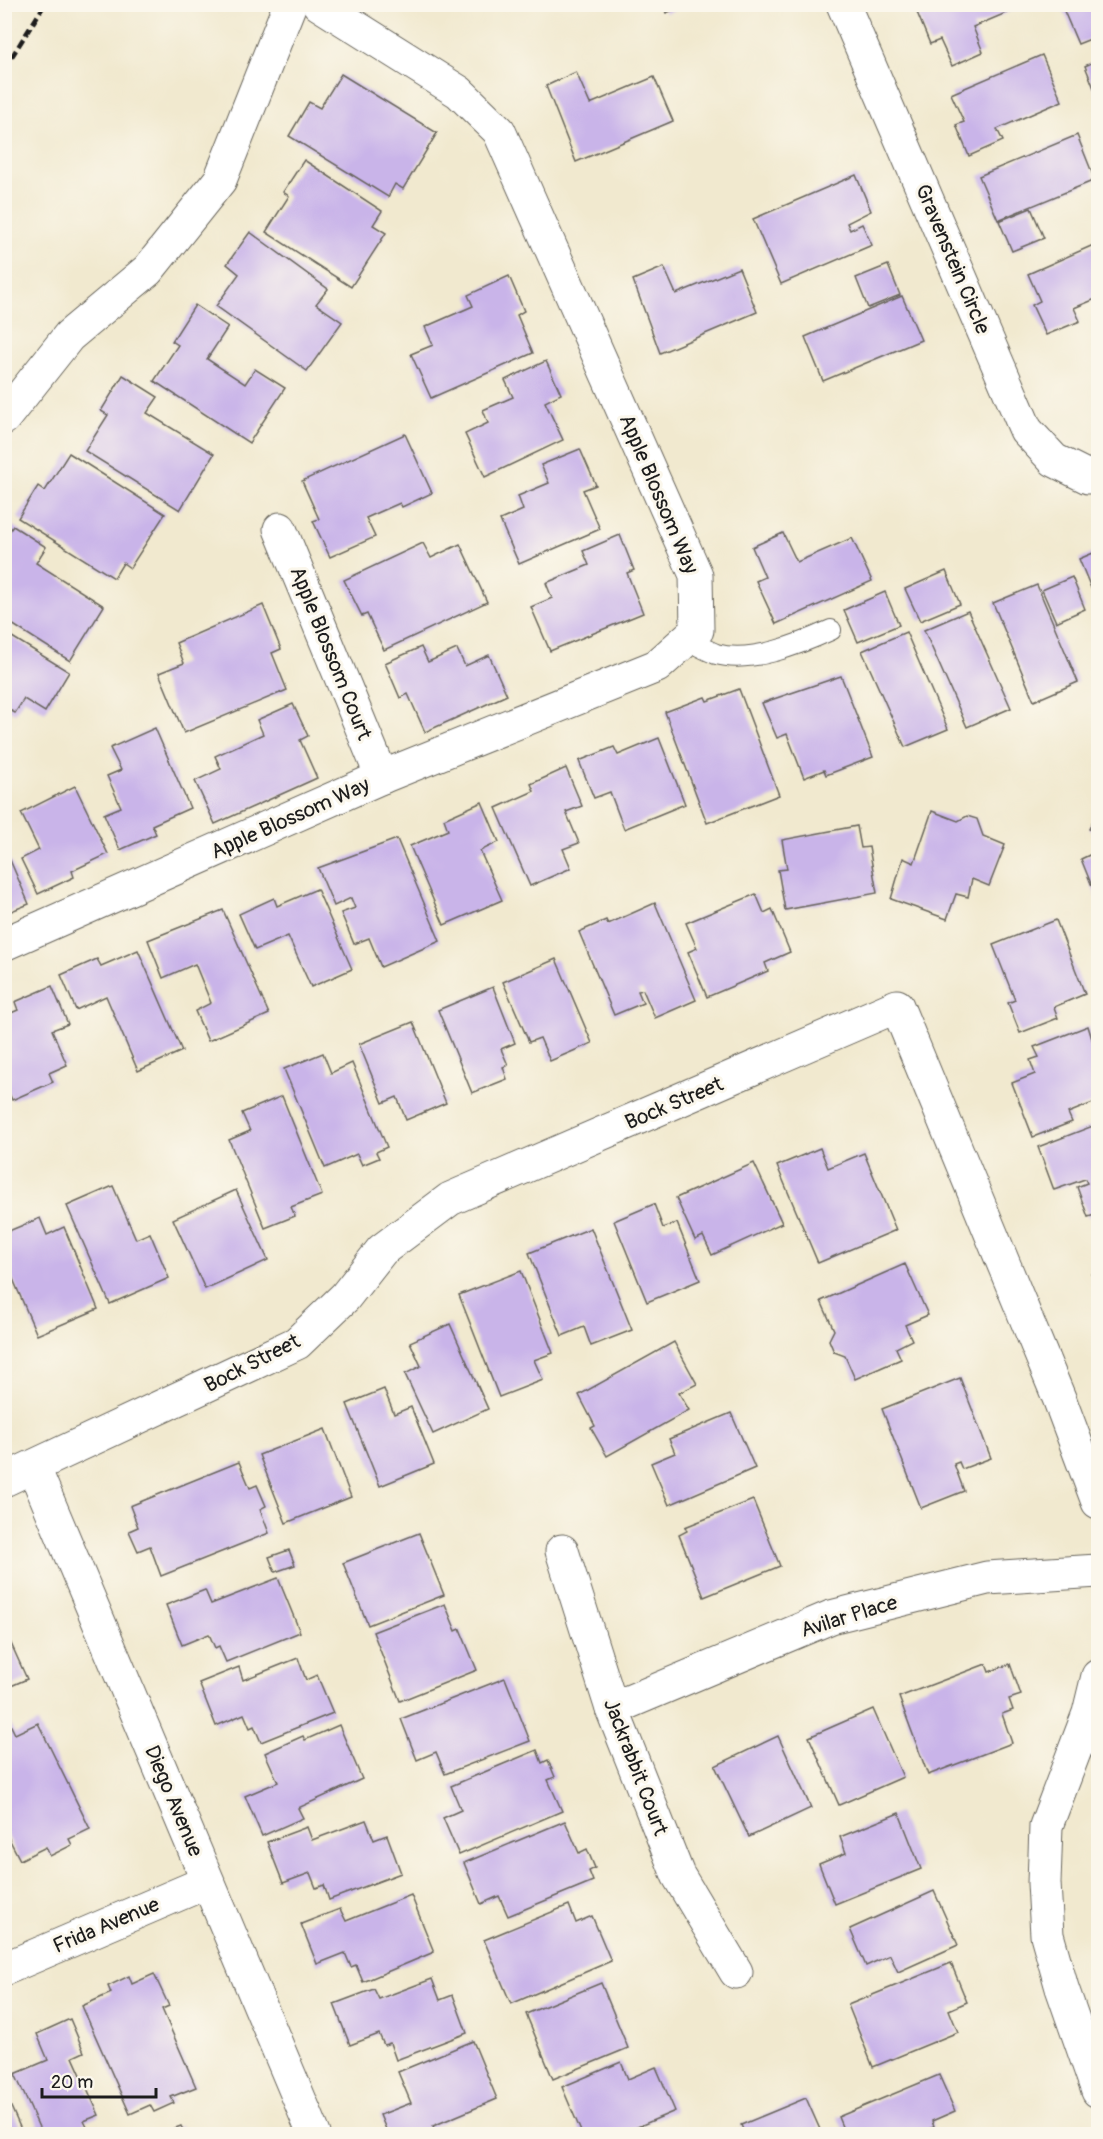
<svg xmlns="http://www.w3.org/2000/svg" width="1103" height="2139" font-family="Pangolin,sans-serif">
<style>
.building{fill:#c9b4e9}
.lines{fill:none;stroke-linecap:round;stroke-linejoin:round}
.lane-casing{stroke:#67645b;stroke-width:22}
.street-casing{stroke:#67645b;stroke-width:35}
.lane{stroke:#fff;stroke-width:20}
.street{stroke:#fff;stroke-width:33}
.rail{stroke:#1c1c1c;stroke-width:4.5;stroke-dasharray:9 4.5;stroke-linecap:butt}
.labels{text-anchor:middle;stroke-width:6;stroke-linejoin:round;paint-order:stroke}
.street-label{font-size:21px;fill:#1c1c1c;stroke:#fbf7ec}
</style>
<rect width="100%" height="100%" fill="#fbf7ec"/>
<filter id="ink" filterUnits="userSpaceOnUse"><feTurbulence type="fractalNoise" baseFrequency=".0167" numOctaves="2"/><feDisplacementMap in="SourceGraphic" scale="12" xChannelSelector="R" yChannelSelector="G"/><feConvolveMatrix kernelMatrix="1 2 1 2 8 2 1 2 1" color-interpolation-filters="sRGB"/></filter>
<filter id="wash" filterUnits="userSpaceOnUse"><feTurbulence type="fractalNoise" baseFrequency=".008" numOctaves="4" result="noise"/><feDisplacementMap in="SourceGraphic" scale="24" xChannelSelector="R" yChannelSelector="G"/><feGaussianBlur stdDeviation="1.35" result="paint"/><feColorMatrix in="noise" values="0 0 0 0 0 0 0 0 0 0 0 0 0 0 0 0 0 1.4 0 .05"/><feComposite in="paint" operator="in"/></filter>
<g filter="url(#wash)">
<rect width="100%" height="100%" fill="#f1e9cf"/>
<g id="blocks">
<g class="building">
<polygon points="1061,4 1098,4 1098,36 1078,44"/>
<polygon points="663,5 686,5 666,13"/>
<polygon points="914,5 1025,5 973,27 983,52 952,66 940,40 930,44"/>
<polygon points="1042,55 1062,101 997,129 1003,141 969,156 956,125 964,122 951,94"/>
<polygon points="1098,60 1098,98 1085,66"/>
<polygon points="576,72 590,104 654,77 673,121 576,162 546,86"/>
<polygon points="341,74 437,133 403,189 395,184 388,197 289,136 309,102 320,108"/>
<polygon points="1077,135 1095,180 998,220 979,176"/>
<polygon points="304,160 382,211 373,225 386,233 351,287 266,232 289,196 283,192"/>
<polygon points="856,175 871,211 847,223 850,230 862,224 872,245 781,284 753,219"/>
<polygon points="1031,208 1044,238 1012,251 999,221"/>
<polygon points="250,232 328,289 316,304 342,322 307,371 216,306 239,274 227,264"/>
<polygon points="1098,243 1098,298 1074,308 1080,321 1046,335 1032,305 1040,301 1028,274"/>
<polygon points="888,265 900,295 868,308 856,278"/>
<polygon points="664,267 676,294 739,268 757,312 660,353 633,280"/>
<polygon points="509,276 524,311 517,315 533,353 431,398 411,354 433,345 425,327 473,306 468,295"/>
<polygon points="902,296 921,340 823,381 805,337"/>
<polygon points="195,305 228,327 207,359 245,384 255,369 285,388 249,443 154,381 178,345 172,341"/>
<polygon points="546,361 561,394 545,402 563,440 485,477 465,434 488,423 483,410 513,397 505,380"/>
<polygon points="123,375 158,397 147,413 214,454 180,510 85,451 108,415 101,411"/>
<polygon points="405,434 432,493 402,507 400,503 366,518 375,537 330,557 313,521 319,519 302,481"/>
<polygon points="580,449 596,485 583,490 600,529 519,564 500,520 523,510 518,496 549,483 541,465"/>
<polygon points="69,453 165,514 130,568 123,563 114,578 18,518 38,486 45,491"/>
<polygon points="13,526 46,547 36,563 104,606 70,661 4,619 4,539"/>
<polygon points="783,533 797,562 852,538 872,581 776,624 756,581 765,577 752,547"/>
<polygon points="620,535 634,570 627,573 643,613 550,651 531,607 552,598 546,583 589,565 583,551"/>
<polygon points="423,543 431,558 460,544 487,602 384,650 367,614 362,616 344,580"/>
<polygon points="1098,551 1098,605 1079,559"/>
<polygon points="946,571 960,604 920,621 905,589"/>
<polygon points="1072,577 1085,609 1056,622 1042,590"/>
<polygon points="1037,585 1078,682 1034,701 993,603"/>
<polygon points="885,592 899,625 858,642 844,610"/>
<polygon points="263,605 281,649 272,653 287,690 184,733 159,673 184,663 176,643"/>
<polygon points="968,611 1011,708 967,727 924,630"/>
<polygon points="4,632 69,672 45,712 24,699 15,713 4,707"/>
<polygon points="906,632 948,729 905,747 862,651"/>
<polygon points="421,647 428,662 457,649 465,666 489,655 507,695 425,732 408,694 400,698 385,663"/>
<polygon points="841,676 873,757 826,775 824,770 804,778 787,734 777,738 762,703"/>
<polygon points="739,689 779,795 707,823 665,712 705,697 707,701"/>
<polygon points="293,704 308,736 300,740 317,778 215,824 195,781 221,769 215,756 263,734 257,720"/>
<polygon points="155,728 190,808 152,825 156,834 120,850 104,814 121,807 107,776 121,770 110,748"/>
<polygon points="659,738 685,804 624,829 610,792 594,798 579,761 614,747 618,755"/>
<polygon points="566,768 582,806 566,812 579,843 563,849 571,868 530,886 496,808 534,791 531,784"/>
<polygon points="75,786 108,854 72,871 74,877 38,894 21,859 39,850 21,813"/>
<polygon points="482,802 499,842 480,851 502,900 444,925 410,846 448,830 444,819"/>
<polygon points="932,811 958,821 967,816 977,819 983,836 1005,845 989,886 972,879 968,897 956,894 947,919 891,899 903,858 914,863"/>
<polygon points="1098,811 1098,834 1089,829"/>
<polygon points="857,826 861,848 869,847 877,893 785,910 778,870 787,869 782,840"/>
<polygon points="397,839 440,941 381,967 369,938 354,944 341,913 355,908 351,898 334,906 318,868"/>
<polygon points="1098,851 1098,901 1081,859"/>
<polygon points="10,860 29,904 4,914 4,862"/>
<polygon points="317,889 352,969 311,987 288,936 255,950 239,914 274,898 277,906"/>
<polygon points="756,894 764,913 772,909 790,952 765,963 768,971 707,997 688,952 697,948 686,923"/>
<polygon points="655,903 696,1000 655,1018 643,990 638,991 643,1003 614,1015 579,932 606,920 608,924"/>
<polygon points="223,910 269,1014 208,1041 195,1011 211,1003 195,964 163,978 148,940"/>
<polygon points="1056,920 1085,994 1054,1007 1058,1018 1020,1033 1008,1003 1015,1000 993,945"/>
<polygon points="138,950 182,1051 138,1071 106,996 76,1010 61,975 97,959 101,966"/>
<polygon points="556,959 592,1043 550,1061 540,1038 529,1042 503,982"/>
<polygon points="52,986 68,1024 52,1030 67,1065 49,1073 53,1082 12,1100 4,1082 4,1016 18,1010 15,1002"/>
<polygon points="493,987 515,1043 501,1049 508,1065 503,1067 507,1079 472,1093 438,1010"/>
<polygon points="413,1022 446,1103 406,1120 397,1097 383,1103 359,1044"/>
<polygon points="1088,1026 1093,1042 1098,1042 1098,1101 1068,1113 1072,1122 1033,1137 1012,1083 1035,1074 1030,1060 1039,1057 1034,1047"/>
<polygon points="323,1053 331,1073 352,1063 387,1147 376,1152 379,1158 362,1165 357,1154 325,1168 284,1069"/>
<polygon points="282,1096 322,1195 291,1207 295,1216 265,1228 229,1140 250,1131 242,1113"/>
<polygon points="1098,1124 1098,1214 1088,1217 1077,1187 1087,1183 1085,1179 1054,1190 1038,1147"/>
<polygon points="820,1148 828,1168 864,1153 896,1230 818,1263 777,1166"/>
<polygon points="754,1163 782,1223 712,1255 703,1236 695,1240 676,1198"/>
<polygon points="113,1186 136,1239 150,1233 169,1278 110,1304 67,1206"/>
<polygon points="236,1190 268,1260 205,1289 173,1219"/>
<polygon points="654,1204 663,1228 677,1223 700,1280 647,1302 614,1221"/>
<polygon points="40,1218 47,1235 64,1227 98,1309 37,1335 4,1258 4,1233"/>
<polygon points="591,1228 632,1330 591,1346 584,1327 562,1336 529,1253"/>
<polygon points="905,1264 928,1315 905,1325 912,1340 896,1348 901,1359 855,1379 845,1356 834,1352 829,1340 834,1330 821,1301"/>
<polygon points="521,1271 553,1353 534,1360 543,1380 499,1397 459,1295"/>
<polygon points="1098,1271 1098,1291 1092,1274"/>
<polygon points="450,1324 488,1409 433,1434 405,1374 421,1366 410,1342"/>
<polygon points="674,1342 697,1384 679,1393 689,1410 607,1456 591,1428 595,1426 579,1395"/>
<polygon points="960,1378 991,1458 962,1469 959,1462 954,1464 964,1491 921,1508 882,1409"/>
<polygon points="384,1389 394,1414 411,1407 434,1464 380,1486 347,1404"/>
<polygon points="731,1413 755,1468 669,1505 651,1463 675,1453 669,1439"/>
<polygon points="325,1429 351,1497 286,1523 259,1455"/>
<polygon points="239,1462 250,1488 257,1485 266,1506 260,1509 269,1533 161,1576 150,1546 138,1551 129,1531 138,1527 130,1506"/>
<polygon points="753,1500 780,1566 704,1597 679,1535 687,1531 685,1527"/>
<polygon points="419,1533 444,1595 368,1625 343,1563"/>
<polygon points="289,1550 295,1565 275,1572 269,1557"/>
<polygon points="278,1578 300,1632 226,1662 219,1646 215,1648 209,1634 182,1645 166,1605 205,1590 211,1604"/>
<polygon points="445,1604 456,1631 460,1629 477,1670 400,1701 373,1632"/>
<polygon points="4,1628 27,1679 4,1689"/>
<polygon points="298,1658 306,1680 317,1675 333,1713 261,1742 254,1726 250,1728 244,1714 216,1726 199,1683 239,1667 243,1680"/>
<polygon points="986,1664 989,1672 1010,1664 1021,1695 1009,1699 1013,1710 1002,1714 1012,1743 928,1775 899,1697"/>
<polygon points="505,1678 530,1741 445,1774 436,1752 417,1760 401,1719"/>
<polygon points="873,1709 903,1777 839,1805 809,1737"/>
<polygon points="38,1723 90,1829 69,1839 72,1845 50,1856 46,1847 20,1860 4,1829 4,1726 10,1724 15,1734"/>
<polygon points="339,1725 362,1779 298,1808 303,1818 262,1836 245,1796 278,1782 265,1753 303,1736 305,1740"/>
<polygon points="778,1736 811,1808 749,1837 715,1766"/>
<polygon points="537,1750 542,1763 548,1760 555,1777 548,1780 562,1811 459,1855 443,1818 461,1810 451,1786"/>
<polygon points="899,1813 921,1869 835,1904 819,1864 846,1853 840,1837"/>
<polygon points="366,1820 374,1840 387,1835 401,1873 329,1900 324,1885 316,1888 310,1873 283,1883 267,1842 307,1827 312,1840"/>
<polygon points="565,1821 579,1853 587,1849 595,1868 589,1871 593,1881 508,1916 499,1896 481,1904 464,1863"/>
<polygon points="934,1891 958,1945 898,1972 890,1955 866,1966 850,1929"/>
<polygon points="411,1895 434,1952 363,1982 356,1965 351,1967 345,1953 317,1964 301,1924 340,1909 346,1921"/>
<polygon points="569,1905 576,1923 592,1916 611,1961 511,2004 484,1940"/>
<polygon points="951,1963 967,2002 949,2010 958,2032 873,2067 848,2005"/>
<polygon points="154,1974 169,2006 162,2009 196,2087 171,2097 174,2103 154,2112 150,2105 130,2114 82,2006 111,1993 108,1986 129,1976 132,1984"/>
<polygon points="432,1979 440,2000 453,1995 467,2033 396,2060 390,2043 384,2045 379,2034 350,2045 334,2004 374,1989 379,1999"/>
<polygon points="601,1983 628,2048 553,2079 526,2014"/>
<polygon points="70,2019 84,2052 73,2057 99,2115 84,2121 88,2129 76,2134 42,2134 15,2074 48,2060 37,2034"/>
<polygon points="473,2041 497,2099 433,2126 436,2134 388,2134 380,2115 411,2103 398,2072"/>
<polygon points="621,2062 628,2079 656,2067 675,2111 621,2134 582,2134 562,2087"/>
<polygon points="939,2075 955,2111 932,2121 934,2127 916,2134 845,2134 838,2117"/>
<polygon points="4,2091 23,2134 4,2134"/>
<polygon points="806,2098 822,2134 745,2134 741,2125"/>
<polygon points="181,2126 185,2134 159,2134"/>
</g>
</g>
</g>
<g filter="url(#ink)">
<use href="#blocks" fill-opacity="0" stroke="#67645b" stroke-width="1.5"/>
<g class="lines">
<g class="lane-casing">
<path id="lane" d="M686 640C696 644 706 650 716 654 751 664 800 644 831 630"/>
</g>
<g class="street-casing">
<g id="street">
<polyline points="843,4 1026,430 1054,460 1088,477 1098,473"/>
<polyline points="4,418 69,336 148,270 220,180 290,4"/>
<polyline points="280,529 382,777"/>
<polyline points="4,944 382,777 657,666 697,630 696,575 499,131 459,92 319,4"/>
<polyline points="34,1468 314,2134"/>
<polyline points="4,1480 297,1343 345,1297 382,1250 450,1199 897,1006 1059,1398 1098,1502"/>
<polyline points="562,1551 612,1709 678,1875 736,1972"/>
<polyline points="1098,1676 1089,1713 1046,1826 1044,1883 1047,1935 1062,1988 1098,2091"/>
<polyline points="612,1709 831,1617 987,1578 1098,1571"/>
<polyline points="4,1969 207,1882"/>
</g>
</g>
<use href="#lane" class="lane"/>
<use href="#street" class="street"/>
<polyline class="rail" points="4,69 45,4"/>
</g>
</g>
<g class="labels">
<g class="street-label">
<text transform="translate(953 259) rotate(67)" y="7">Gravenstein Circle</text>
<text transform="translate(659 494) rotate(67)" y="7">Apple Blossom Way</text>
<text transform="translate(331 653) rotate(68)" y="7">Apple Blossom Court</text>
<text transform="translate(290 818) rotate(-24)" y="7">Apple Blossom Way</text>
<text transform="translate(674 1103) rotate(-23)" y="7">Bock Street</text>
<text transform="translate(252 1363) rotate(-27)" y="7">Bock Street</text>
<text transform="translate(849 1616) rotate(-17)" y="7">Avilar Place</text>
<text transform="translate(636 1767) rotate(69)" y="7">Jackrabbit Court</text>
<text transform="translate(174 1801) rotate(67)" y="7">Diego Avenue</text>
<text transform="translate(106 1925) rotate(-23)" y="7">Frida Avenue</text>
</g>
</g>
<rect width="1103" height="2139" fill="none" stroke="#fbf7ec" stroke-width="24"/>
<path d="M42 2088v9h114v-9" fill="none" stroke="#1c1c1c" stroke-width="3"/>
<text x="51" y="2088" font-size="18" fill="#1c1c1c" stroke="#fbf7ec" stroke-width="4.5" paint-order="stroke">20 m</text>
</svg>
